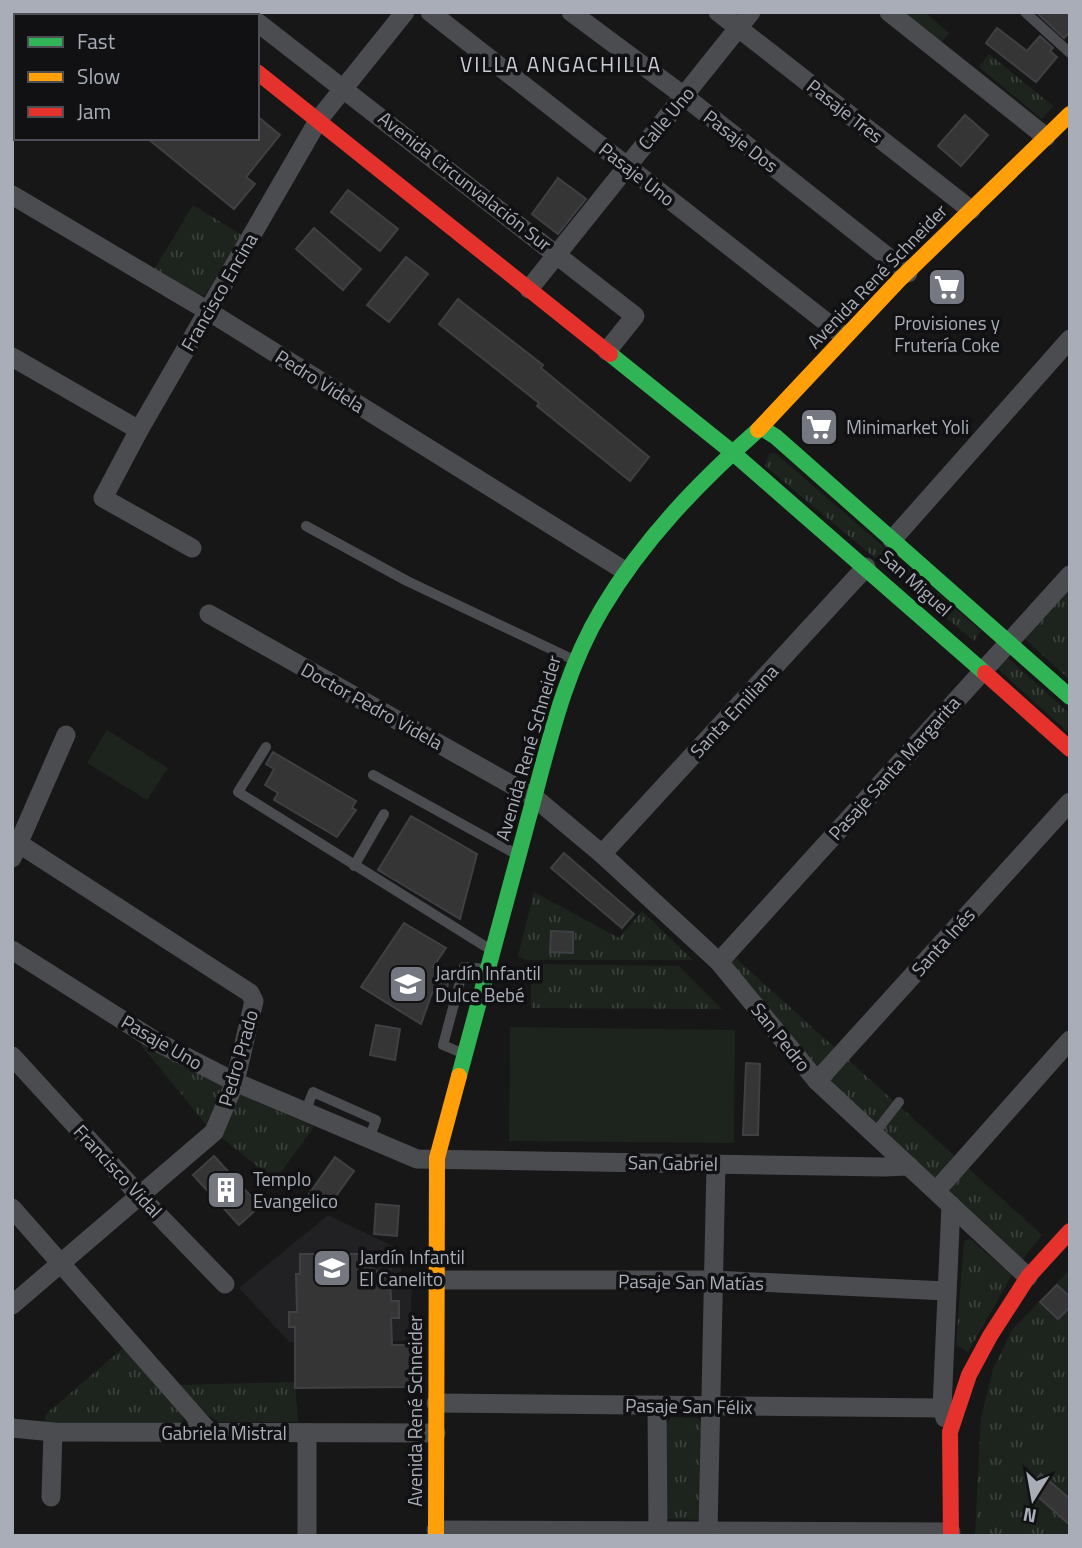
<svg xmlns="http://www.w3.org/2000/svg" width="1082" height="1548" font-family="'Titillium Web',sans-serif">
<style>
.built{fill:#212123}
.grass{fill:url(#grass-tufts)}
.garden{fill:#1d241e}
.building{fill:#353536;stroke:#3f4043;stroke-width:2}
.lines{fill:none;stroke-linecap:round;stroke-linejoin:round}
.lane{stroke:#4b4c50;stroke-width:10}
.street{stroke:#4b4c50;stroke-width:19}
.fast{stroke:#30b455;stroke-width:16}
.slow{stroke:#ff9f0a;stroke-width:16}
.jam{stroke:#e5322d;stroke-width:16}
.labels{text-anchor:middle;stroke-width:7;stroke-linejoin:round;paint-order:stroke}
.street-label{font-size:19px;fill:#a8adb8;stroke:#111113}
.poi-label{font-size:19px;fill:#a8adb8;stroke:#111113;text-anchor:start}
.neighbourhood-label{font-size:21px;letter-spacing:2px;fill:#c9ccd4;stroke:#111113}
</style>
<defs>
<pattern id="grass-tufts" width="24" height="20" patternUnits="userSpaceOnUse" patternTransform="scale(1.75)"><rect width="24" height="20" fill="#1d241e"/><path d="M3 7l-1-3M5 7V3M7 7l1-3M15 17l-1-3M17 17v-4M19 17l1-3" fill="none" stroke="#3b413d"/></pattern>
</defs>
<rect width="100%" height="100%" fill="#171717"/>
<polygon class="built" points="328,1215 401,1250 401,1287 412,1286 410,1341 289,1342 239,1288"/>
<g class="grass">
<polygon points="899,12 924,12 949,33 939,45"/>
<polygon points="989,54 1053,106 1042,119 979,67"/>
<polygon points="193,205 242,235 205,295 196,295 154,270"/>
<polygon points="775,453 981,631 974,641 765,466 769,454"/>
<polygon points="1070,582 1070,680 1022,636"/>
<polygon points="1007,657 1070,714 1070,734 997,668"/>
<polygon points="534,892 619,938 642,911 693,960 525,960 518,956"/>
<polygon points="731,954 1042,1235 1022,1260 805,1058 728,960"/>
<polygon points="531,964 679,966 722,1009 531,1008"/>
<polygon points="145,1042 243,1095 314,1127 275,1180 208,1127 141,1045"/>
<polygon points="970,1239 1012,1275 968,1352 956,1345 964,1241"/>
<polygon points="1070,1269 1070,1536 975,1536 981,1418 993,1369 1012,1330"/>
<polygon points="123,1348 184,1418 179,1426 44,1425 46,1414"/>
<polygon points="295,1382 298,1422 219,1422 206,1414 179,1385"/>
<polygon points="672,1417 698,1418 703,1426 702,1520 663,1519 664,1426"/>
</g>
<g class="garden">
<polygon points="107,730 168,768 147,800 87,763"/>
<polygon points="510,1027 735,1030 734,1143 509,1141"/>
<polygon points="1070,1405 1070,1476 1034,1445"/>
</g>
<g class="building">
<polygon points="1036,12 1070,12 1070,32 1064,38"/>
<polygon points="997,28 1027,51 1040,36 1053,48 1050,51 1057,57 1036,82 986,43"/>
<polygon points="965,115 988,135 961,166 938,146"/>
<polygon points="257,116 280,135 246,177 255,184 234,209 147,138 257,138"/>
<polygon points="558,178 586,199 558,234 532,214"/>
<polygon points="348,190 398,229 380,251 331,212"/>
<polygon points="314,228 361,269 343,290 296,249"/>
<polygon points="406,257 428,274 389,322 367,305"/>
<polygon points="458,299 543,365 541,368 649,457 630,481 537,406 539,403 439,324"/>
<polygon points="273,752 356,801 352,808 356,810 337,837 274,800 278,793 265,785 274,769 266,764"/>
<polygon points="411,816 477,854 460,919 378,870"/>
<polygon points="564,853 634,914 622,928 551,868"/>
<polygon points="404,923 446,948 433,967 451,971 445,996 432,993 421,1024 361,987"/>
<polygon points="551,931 573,932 573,953 550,952"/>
<polygon points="376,1025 400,1029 395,1060 370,1055"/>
<polygon points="746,1063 760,1064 758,1135 743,1135"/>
<polygon points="214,1156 260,1206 239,1225 193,1175"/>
<polygon points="335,1157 354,1171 328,1207 309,1194"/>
<polygon points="376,1204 399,1206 397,1236 374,1234"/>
<polygon points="300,1254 316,1254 317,1267 347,1267 347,1254 368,1254 368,1268 374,1268 374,1271 390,1270 391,1301 399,1301 399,1318 391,1318 392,1345 420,1345 420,1358 414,1359 414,1381 407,1387 295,1388 295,1327 289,1327 289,1312 297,1312 296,1274 300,1274"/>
<polygon points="1057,1285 1070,1297 1070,1307 1058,1319 1040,1302"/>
<polygon points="1041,1474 1070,1499 1070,1525 1028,1488"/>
</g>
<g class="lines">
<g class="lane">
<polyline points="1025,12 1070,53"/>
<polyline points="306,526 407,581 574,660"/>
<polyline points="266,747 238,792 491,950"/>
<polyline points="373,775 516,854"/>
<polyline points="354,866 384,814"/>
<polyline points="464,1054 443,1045 464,967 486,969"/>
<polyline points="305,1112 313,1092 376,1120 369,1139"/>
<polyline points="874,1134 899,1102"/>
</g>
<g class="street">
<polyline points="430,12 844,336"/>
<polyline points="571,12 684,96 908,273"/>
<polyline points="718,12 971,210"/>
<polyline points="889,12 1046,137"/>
<polyline points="257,22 635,316 607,351"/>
<polyline points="12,195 208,311 625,571"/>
<polyline points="529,289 751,12"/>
<polyline points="12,357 139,430"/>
<polyline points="892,540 1070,339"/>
<polyline points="192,548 103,498 139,430 319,119 405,12"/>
<polyline points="209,614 535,798 602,854 719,962 817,1081 1028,1277"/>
<polyline points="602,854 866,567"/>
<polyline points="12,858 66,735"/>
<polyline points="12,950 157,1042 235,1082 417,1159 883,1167 909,1166"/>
<polyline points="719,962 1070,575"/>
<polyline points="12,1056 139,1195 225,1284"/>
<polyline points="817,1081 1070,802"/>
<polyline points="936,1191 1070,1040"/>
<polyline points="12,1208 210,1433"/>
<polyline points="436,1280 712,1280 946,1291"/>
<polyline points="12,1305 214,1132 235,1082 254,1001 250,993 18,843"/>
<polyline points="436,1403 942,1408"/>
<polyline points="657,1405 658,1536"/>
<polyline points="945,1418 942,1408 951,1205"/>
<polyline points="12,1428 53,1432 436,1433"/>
<polyline points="51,1497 53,1432"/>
<polyline points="436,1530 951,1532"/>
<polyline points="708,1532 716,1164"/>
<polyline points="307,1536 307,1433"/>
</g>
<g class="fast">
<polyline points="610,354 732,452 985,673"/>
<polyline points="762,428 776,437 1070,697"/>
<path d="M459 1076C482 991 505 905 528 820 548 748 563 674 602 609 643 540 698 483 758 430"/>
</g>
<g class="slow">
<polyline points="758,430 899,280 1070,114"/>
<polyline points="436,1536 437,1158 459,1076"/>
</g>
<g class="jam">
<polyline points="181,12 185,16"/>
<polyline points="257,72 610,354"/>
<polyline points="985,673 1070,749"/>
<polyline points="951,1536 950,1432 969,1375 990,1336 1028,1277 1070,1231"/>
</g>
</g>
<defs>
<g id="supermarket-square" transform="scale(2.0125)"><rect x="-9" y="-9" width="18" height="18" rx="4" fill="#757880" stroke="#111113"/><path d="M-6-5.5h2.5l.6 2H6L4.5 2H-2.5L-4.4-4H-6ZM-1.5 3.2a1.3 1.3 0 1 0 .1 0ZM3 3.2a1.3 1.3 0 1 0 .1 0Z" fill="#fff"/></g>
<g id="school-square" transform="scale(2.0125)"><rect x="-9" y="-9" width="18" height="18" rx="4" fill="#757880" stroke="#111113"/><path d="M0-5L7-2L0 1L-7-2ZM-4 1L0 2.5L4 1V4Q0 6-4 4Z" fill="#fff"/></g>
<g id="building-square" transform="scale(2.0125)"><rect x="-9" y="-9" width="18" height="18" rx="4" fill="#757880" stroke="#111113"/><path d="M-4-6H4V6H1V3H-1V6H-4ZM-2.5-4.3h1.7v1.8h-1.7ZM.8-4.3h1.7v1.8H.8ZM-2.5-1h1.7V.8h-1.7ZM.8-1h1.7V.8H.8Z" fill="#fff"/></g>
</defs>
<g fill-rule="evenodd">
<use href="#supermarket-square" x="947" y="287"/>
<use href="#supermarket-square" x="819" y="427"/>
<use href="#school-square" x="408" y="984"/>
<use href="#building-square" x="226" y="1190"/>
<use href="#school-square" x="332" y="1268"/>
</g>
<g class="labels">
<g class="street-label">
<text transform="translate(845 111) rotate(38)" y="7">Pasaje Tres</text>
<text transform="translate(666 118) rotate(-50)" y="7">Calle Uno</text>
<text transform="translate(741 141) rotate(38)" y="7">Pasaje Dos</text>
<text transform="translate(637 174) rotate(38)" y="7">Pasaje Uno</text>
<text transform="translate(465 181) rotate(38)" y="7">Avenida Circunvalación Sur</text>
<text transform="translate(877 276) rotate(-46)" y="7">Avenida René Schneider</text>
<text transform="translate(219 292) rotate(-60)" y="7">Francisco Encina</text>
<text transform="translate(320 381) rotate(32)" y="7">Pedro Videla</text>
<text transform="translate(916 583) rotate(42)" y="7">San Miguel</text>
<text transform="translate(372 706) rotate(29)" y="7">Doctor Pedro Videla</text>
<text transform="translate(734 711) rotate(-47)" y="7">Santa Emiliana</text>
<text transform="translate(528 748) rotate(-74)" y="7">Avenida René Schneider</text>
<text transform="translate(894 768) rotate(-48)" y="7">Pasaje Santa Margarita</text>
<text transform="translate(943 942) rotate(-48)" y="7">Santa Inés</text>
<text transform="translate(781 1037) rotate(51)" y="7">San Pedro</text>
<text transform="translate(162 1042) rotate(30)" y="7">Pasaje Uno</text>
<text transform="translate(238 1058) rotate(-74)" y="7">Pedro Prado</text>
<text transform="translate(673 1163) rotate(1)" y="7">San Gabriel</text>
<text transform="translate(118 1171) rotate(47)" y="7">Francisco Vidal</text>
<text transform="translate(691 1282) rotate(1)" y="7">Pasaje San Matías</text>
<text transform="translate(689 1406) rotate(1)" y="7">Pasaje San Félix</text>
<text transform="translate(415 1411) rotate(-90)" y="7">Avenida René Schneider</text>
<text x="224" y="1440">Gabriela Mistral</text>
</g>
<g class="poi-label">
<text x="947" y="330" text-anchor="middle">Provisiones y<tspan x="947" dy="22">Frutería Coke</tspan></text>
<text x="846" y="434">Minimarket Yoli</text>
<text x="435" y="980">Jardín Infantil<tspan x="435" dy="22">Dulce Bebé</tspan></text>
<text x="253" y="1186">Templo<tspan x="253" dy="22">Evangelico</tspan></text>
<text x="359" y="1264">Jardín Infantil<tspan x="359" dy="22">El Canelito</tspan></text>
</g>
<g class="neighbourhood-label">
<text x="561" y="72">VILLA ANGACHILLA</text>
</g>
</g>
<rect width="1082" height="1548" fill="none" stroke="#a8adb8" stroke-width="28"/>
<rect x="14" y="14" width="245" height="126" fill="#111113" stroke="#4d4f55" stroke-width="2"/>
<rect x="28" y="37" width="35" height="10" fill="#30b455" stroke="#4d4f55" stroke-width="2"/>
<text x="77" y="49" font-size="21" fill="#a8adb8">Fast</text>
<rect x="28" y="72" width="35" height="10" fill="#ff9f0a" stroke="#4d4f55" stroke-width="2"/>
<text x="77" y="84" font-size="21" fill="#a8adb8">Slow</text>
<rect x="28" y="107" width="35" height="10" fill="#e5322d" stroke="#4d4f55" stroke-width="2"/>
<text x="77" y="119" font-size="21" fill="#a8adb8">Jam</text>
<g transform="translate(1033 1499) rotate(191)" stroke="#111113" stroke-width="5" paint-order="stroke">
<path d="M0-5L12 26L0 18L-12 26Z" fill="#a8adb8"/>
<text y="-10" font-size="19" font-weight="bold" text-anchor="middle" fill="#a8adb8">N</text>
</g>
</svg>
